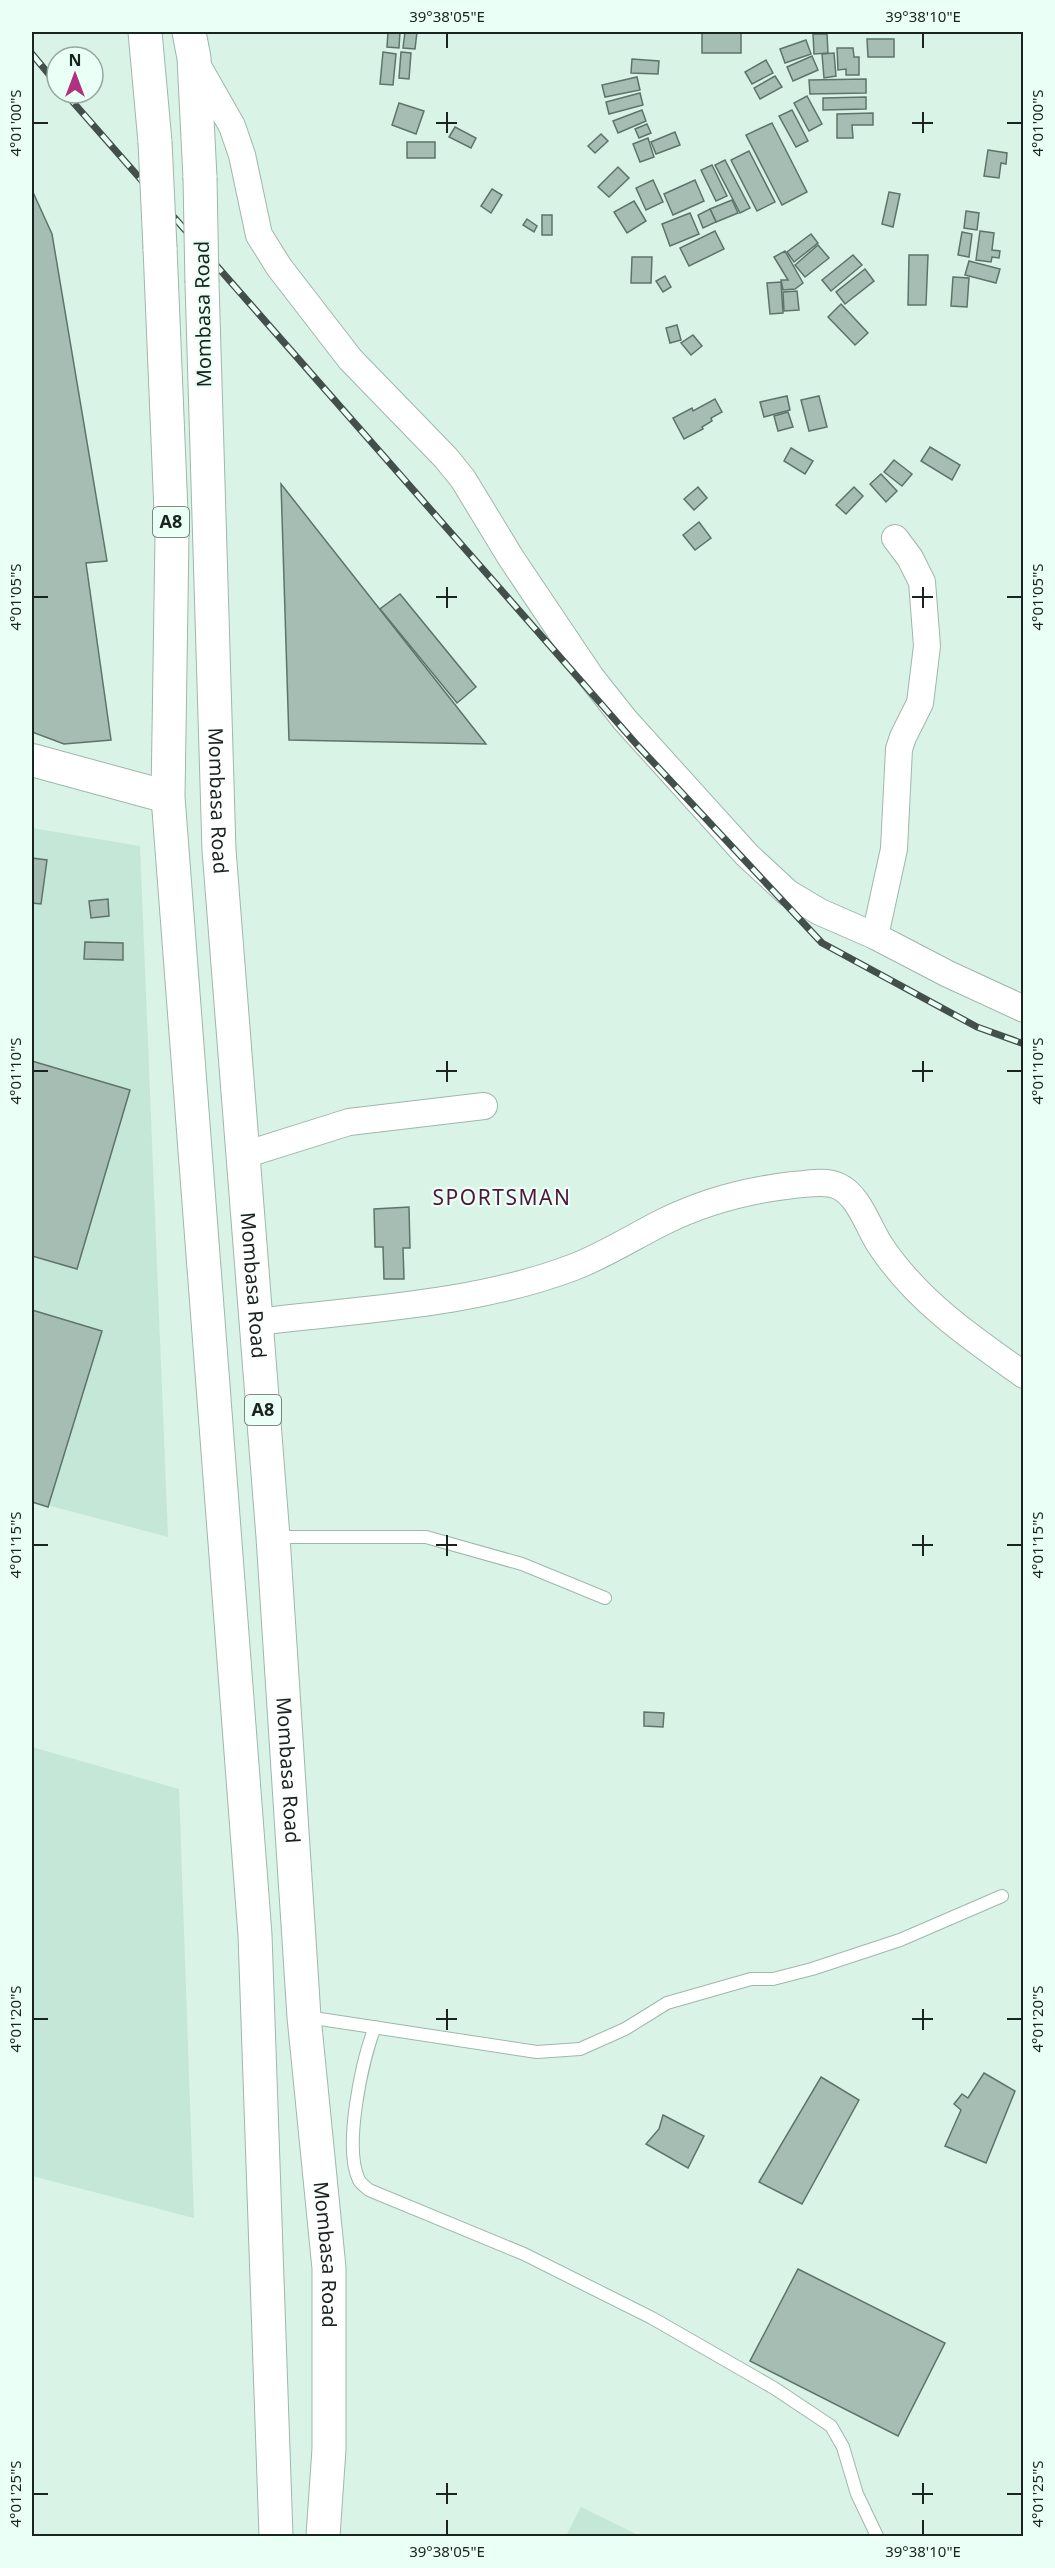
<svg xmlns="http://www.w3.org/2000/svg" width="1055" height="2568" font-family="'Noto Sans',sans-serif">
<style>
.built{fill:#c5e7d7}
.building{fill:#a5bdb2;stroke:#5d746a;stroke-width:1.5}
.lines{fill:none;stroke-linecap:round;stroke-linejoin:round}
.service-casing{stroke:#9fb7ac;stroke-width:14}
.minor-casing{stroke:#9fb7ac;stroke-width:28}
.tertiary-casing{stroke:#9fb7ac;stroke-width:34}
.trunk-casing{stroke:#9fb7ac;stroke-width:35}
.service{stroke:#fff;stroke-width:12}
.minor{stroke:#fff;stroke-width:26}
.tertiary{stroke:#fff;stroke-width:32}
.trunk{stroke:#fff;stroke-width:33}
.rail-casing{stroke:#424f4a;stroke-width:7}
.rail{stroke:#eafff5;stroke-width:4.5;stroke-dasharray:14;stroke-linecap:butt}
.trunk-bridge-casing{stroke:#9fb7ac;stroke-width:35;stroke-linecap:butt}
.trunk-bridge{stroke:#fff;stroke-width:33}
.ticks{fill:none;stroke:#19231f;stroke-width:2}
.labels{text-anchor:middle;stroke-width:4.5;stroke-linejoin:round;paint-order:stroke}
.shield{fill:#eafff5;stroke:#58655f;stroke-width:1.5}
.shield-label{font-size:18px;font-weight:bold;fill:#19231f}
.street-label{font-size:20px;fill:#19231f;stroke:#eafff5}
.neighbourhood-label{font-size:21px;letter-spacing:1.5px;fill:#52163b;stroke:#eafff5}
.neatline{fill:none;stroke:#19231f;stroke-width:2}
.ticks-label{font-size:15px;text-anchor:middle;fill:#19231f}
</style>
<rect width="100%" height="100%" fill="#d9f3e7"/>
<g class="built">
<polygon points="32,828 140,846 168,1537 32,1501"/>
<polygon points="32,1747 179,1789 194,2218 32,2176"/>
<polygon points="581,2507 640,2536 566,2536"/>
</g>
<g class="building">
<polygon points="388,32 400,32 399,48 387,47"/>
<polygon points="405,32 417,32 415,49 403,48"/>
<rect x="702" y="32" width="39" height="21"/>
<polygon points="813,34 827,34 828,53 814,54"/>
<polygon points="867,39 894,39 894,57 868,57"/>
<polygon points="806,40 811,54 785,63 780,49"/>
<polygon points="837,48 853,48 854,57 859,57 859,75 846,75 846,69 838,70"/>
<polygon points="383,52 396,54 393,85 380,84"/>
<polygon points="401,52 411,53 409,79 399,78"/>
<polygon points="834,53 836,76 824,78 822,54"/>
<polygon points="812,56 818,70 793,81 787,67"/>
<polygon points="632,59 659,61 658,74 631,73"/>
<polygon points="766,60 773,73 752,84 745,72"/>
<polygon points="775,76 782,87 760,99 754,88"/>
<polygon points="637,77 640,90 605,97 602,85"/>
<polygon points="866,79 866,93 810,94 809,80"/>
<polygon points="640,93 643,105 609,114 606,102"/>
<polygon points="807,96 822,124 809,131 794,103"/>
<polygon points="866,97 866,109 823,110 823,98"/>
<polygon points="399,103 424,111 416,134 392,125"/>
<polygon points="642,110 646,121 618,133 613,121"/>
<polygon points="792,110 808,141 796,147 779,116"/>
<polygon points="873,113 873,125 852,125 853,138 837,138 837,114"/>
<polygon points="772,123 807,192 782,205 746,135"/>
<polygon points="647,124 651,133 639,138 635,129"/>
<polygon points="455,127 476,138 471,148 449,137"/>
<polygon points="675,132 680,145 656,154 651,142"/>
<polygon points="601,134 608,141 595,153 588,146"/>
<polygon points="648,138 654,157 640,162 633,144"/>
<rect x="407" y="142" width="28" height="16"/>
<polygon points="988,150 1007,153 1006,164 1001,163 999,178 984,176"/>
<polygon points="749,151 775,202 757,211 731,160"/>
<polygon points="725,160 750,208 740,213 715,165"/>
<polygon points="712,165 727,196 716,201 701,170"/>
<polygon points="618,167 629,178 609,197 598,187"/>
<polygon points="653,180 663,202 646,210 636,188"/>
<polygon points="695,180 704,201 673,215 664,194"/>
<polygon points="492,189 502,195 491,213 481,206"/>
<polygon points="32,190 52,234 107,561 86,563 111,740 64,744 32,732"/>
<polygon points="889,192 900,194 893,227 882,224"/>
<polygon points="732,200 738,213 716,222 710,209"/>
<polygon points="634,201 646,221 627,233 614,212"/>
<polygon points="710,209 716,222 703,228 698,215"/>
<polygon points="966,211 979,213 977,230 964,228"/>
<polygon points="690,213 699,234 670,246 662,224"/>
<rect x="542" y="215" width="10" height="20"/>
<polygon points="527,219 537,226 534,232 523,225"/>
<polygon points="715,231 724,249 689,266 680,248"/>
<polygon points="980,231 994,233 992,250 1000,251 999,258 992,257 991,262 976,260"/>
<polygon points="962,232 972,234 969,257 958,255"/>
<polygon points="811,234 818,243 794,262 787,252"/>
<polygon points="818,245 829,258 805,277 795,265"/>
<polygon points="785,251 803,283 795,289 783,290 781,280 788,280 774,257"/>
<polygon points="853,255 862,265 831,291 822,280"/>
<polygon points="909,255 928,255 926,305 908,305"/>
<polygon points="632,257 652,257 651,283 631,283"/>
<polygon points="969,261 1000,269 996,283 965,275"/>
<polygon points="865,269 874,281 845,304 836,292"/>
<polygon points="665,276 671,287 663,292 656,281"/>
<polygon points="953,277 969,278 967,307 951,306"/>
<polygon points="781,282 783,313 770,314 767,283"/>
<polygon points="797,291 799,310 784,311 783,292"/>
<polygon points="841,304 868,333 855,345 828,317"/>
<polygon points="677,325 681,340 670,343 666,328"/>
<polygon points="693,335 702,346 691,355 681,343"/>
<polygon points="787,396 790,410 764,417 760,402"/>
<polygon points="819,396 827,427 809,431 801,400"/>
<polygon points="715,399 722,412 711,418 712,421 702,427 703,429 684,439 673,418 692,408 693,411"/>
<polygon points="788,412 793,427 778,431 774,416"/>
<polygon points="930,447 960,465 952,480 921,461"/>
<polygon points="791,448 813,461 805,474 784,461"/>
<polygon points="894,460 912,474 902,486 884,472"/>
<polygon points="881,474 897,491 886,502 870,484"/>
<polygon points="281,484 486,744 289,740"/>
<polygon points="698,487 707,498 694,510 684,499"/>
<polygon points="854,487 863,496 846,514 836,505"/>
<polygon points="699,522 711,538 695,550 683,535"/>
<polygon points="400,594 476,687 457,703 380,609"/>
<polygon points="32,858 47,860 41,904 32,903"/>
<polygon points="108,899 109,916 91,918 89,901"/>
<polygon points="85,942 123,943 123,960 84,959"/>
<polygon points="32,1061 130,1090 77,1269 32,1256"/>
<polygon points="409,1207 410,1248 403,1248 404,1279 384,1279 383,1247 375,1247 374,1209"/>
<polygon points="32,1310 102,1331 48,1507 32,1502"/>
<polygon points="644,1712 664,1713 663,1727 644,1726"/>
<polygon points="984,2073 1015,2091 986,2163 945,2146 961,2110 954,2104 962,2094 968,2098"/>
<polygon points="821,2077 859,2100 802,2204 759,2182"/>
<polygon points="663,2115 704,2136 688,2168 646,2144 659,2129"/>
<polygon points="798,2269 945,2343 898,2436 750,2361"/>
</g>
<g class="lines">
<g class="service-casing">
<g id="service">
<polyline points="274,1537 426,1537 522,1564 605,1598"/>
<polyline points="307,2017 537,2052 580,2049 625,2029 667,2003 751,1979 773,1979 812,1969 900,1940 1002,1896"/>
<path d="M375 2027C362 2060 343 2148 359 2180 361 2184 366 2187 369 2190L524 2254 652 2318 774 2388 831 2426 843 2447 857 2494 877 2536"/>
</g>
</g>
<g class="minor-casing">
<g id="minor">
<polyline points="195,61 232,126 242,155 259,235 279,267 350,359 446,458 463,479 511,558 591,677 625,720 747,855 788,893 820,912 875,936 948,974 1024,1009"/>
<polyline points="875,936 894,849 899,749 903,737 920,703 927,646 922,582 910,558 895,538"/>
<polyline points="244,1155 349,1122 484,1106"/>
<path d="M256 1322C362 1309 474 1305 574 1267 605 1255 633 1237 663 1222 703 1202 749 1190 793 1185 807 1184 826 1180 838 1186 859 1195 868 1227 880 1245 916 1300 971 1338 1024 1375"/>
</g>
</g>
<g class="tertiary-casing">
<polyline id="tertiary" points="32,760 168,797"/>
</g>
<g class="trunk-casing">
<g id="trunk">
<polyline points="145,32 155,142"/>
<polyline points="189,32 194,58 200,178"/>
<polyline points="160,248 172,536 168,797 255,1935 276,2536"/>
<path id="s1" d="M202 283 219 850 273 1537 304 2017 329 2268V2449L323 2536"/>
</g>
</g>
<use href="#service" class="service"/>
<use href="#minor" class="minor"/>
<use href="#tertiary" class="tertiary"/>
<use href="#trunk" class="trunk"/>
<g class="rail-casing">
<g id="rail">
<polyline points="32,54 57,84"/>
<polyline points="65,93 638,746 822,943 977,1027 1024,1044"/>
</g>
</g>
<use href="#rail" class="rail"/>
<g class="trunk-bridge-casing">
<g id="trunk-bridge">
<polyline points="155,142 160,248"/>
<polyline points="200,178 202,283"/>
</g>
</g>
<use href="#trunk-bridge" class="trunk-bridge"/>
</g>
<path class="ticks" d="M447 33V48M923 33V48M447 112V133M923 112V133M33 123H48M436 123H457M912 123H933M1007 123H1022M447 587V608M923 587V608M33 597H48M436 597H457M912 597H933M1007 597H1022M447 1061V1082M923 1061V1082M33 1071H48M436 1071H457M912 1071H933M1007 1071H1022M447 1535V1556M923 1535V1556M33 1545H48M436 1545H457M912 1545H933M1007 1545H1022M447 2009V2030M923 2009V2030M33 2019H48M436 2019H457M912 2019H933M1007 2019H1022M447 2483V2504M923 2483V2504M33 2494H48M436 2494H457M912 2494H933M1007 2494H1022M447 2520V2535M923 2520V2535"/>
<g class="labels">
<g class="shield">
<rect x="153" y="507" width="36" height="30" rx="4.5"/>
<rect x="245" y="1395" width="36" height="30" rx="4.5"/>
</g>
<g class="shield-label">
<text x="171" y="528">A8</text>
<text x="263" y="1416">A8</text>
</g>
<g class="street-label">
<text transform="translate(203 314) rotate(-91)" y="7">Mombasa Road</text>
<text dy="7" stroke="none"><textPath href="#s1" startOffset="518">Mombasa Road</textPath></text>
<text dy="7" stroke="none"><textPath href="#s1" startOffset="1004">Mombasa Road</textPath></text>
<text dy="7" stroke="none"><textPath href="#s1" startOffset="1490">Mombasa Road</textPath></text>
<text dy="7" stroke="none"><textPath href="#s1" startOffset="1976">Mombasa Road</textPath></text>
</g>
<g class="neighbourhood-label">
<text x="502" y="1205">SPORTSMAN</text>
</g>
</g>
<rect width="1055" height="2568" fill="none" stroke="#eafff5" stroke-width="66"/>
<g transform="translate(75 75)"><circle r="28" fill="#eafff5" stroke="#96a79f" stroke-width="1.5"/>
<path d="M0-4.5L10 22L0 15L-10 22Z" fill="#b03180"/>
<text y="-9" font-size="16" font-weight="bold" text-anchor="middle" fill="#19231f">N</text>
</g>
<rect x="33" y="33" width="989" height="2502" class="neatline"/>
<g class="ticks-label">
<text x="447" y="22">39°38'05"E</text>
<text x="923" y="22">39°38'10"E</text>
<text transform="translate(16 123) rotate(-90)" y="5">4°01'00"S</text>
<text transform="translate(1038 123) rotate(-90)" y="5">4°01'00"S</text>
<text transform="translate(16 597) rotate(-90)" y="5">4°01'05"S</text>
<text transform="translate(1038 597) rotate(-90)" y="5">4°01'05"S</text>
<text transform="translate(16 1071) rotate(-90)" y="5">4°01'10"S</text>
<text transform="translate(1038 1071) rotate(-90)" y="5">4°01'10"S</text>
<text transform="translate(16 1545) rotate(-90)" y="5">4°01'15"S</text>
<text transform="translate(1038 1545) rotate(-90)" y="5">4°01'15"S</text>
<text transform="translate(16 2019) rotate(-90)" y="5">4°01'20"S</text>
<text transform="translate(1038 2019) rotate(-90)" y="5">4°01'20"S</text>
<text transform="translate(16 2494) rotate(-90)" y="5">4°01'25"S</text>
<text transform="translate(1038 2494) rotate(-90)" y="5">4°01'25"S</text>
<text x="447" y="2557">39°38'05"E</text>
<text x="923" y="2557">39°38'10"E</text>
</g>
</svg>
